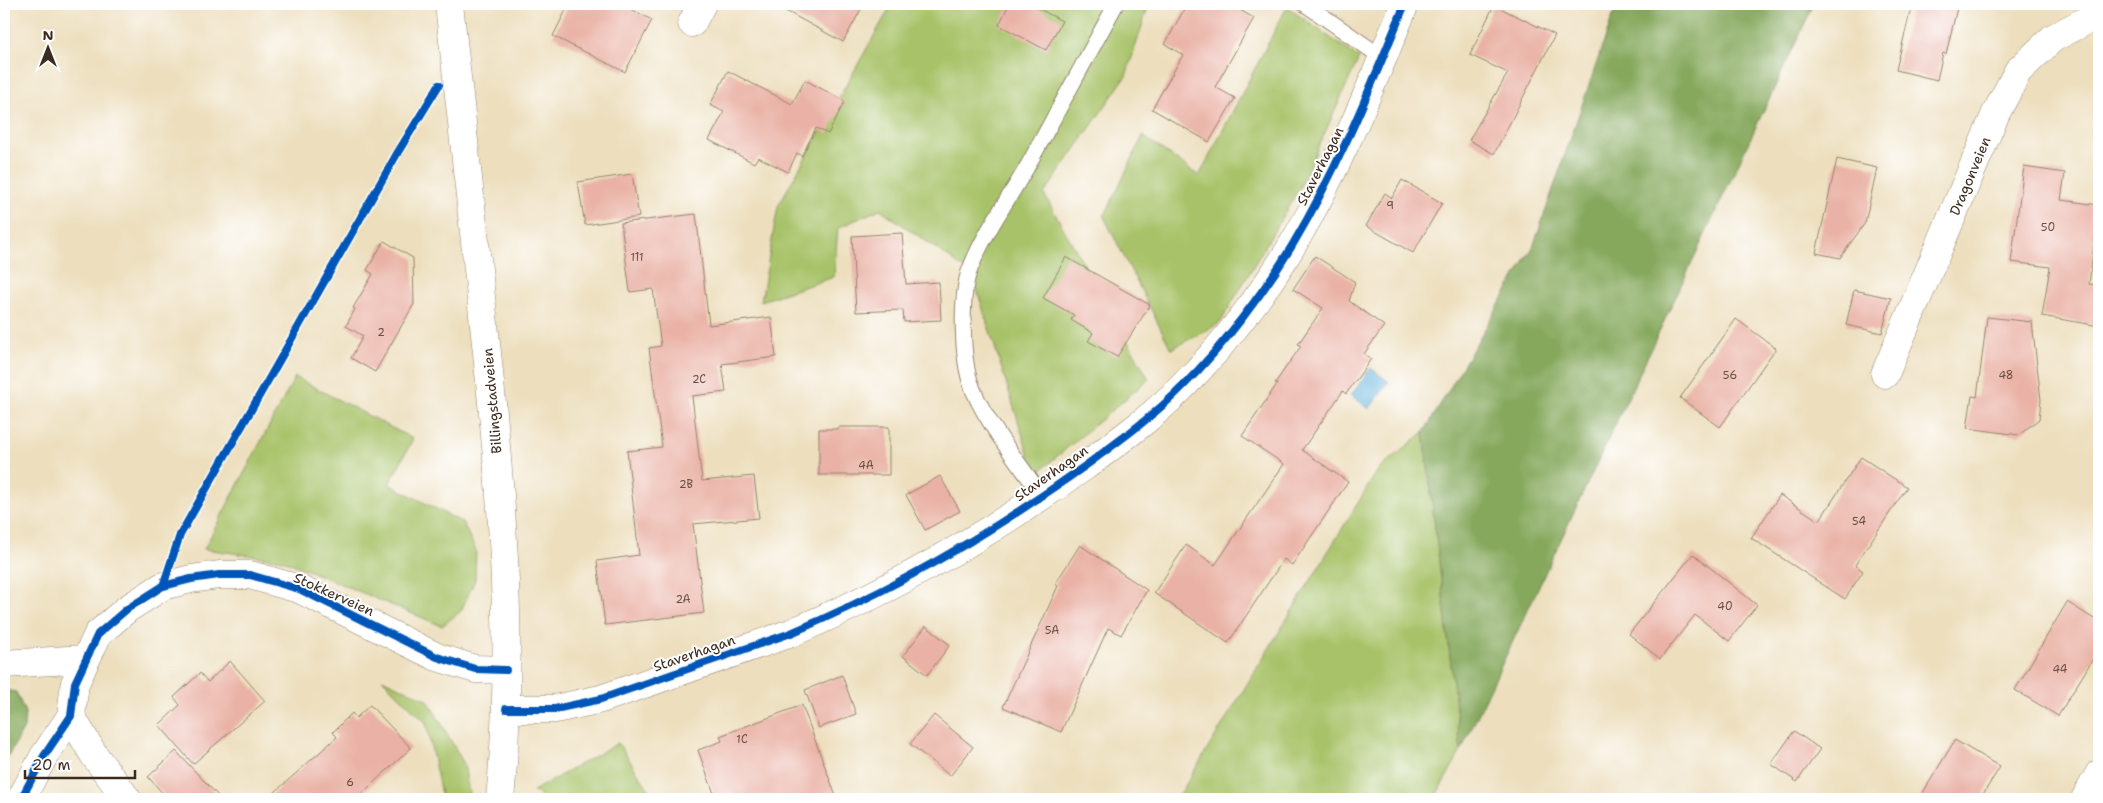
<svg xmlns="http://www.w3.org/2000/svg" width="2103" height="803" font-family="'Shantell Sans',sans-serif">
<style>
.green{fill:#a7c268;stroke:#717643}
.forest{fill:#85a85c;stroke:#60693d}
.water{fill:#62b1dc;stroke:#4e6e7d}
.building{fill:#eab2a6}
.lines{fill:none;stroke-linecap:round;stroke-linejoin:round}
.service-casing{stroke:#94846e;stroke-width:17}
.minor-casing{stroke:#94846e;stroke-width:29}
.secondary-casing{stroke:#94846e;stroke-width:29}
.service{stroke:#fff;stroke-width:15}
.minor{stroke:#fff;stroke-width:28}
.secondary{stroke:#fff;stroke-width:28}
.cycleway-casing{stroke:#fff;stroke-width:11}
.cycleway{stroke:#0057b8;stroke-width:8}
.labels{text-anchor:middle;stroke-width:4;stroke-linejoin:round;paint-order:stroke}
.number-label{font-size:11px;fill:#674c40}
.street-label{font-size:14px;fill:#3b2a1e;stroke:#fff}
</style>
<rect width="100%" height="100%" fill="#fff"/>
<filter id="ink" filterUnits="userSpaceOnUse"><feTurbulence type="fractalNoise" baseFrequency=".02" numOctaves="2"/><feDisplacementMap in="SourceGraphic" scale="10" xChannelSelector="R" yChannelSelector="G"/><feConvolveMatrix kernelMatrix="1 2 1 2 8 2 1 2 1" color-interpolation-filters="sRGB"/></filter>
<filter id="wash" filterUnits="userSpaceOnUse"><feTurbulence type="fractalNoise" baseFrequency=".0096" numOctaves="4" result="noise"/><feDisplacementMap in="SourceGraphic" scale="20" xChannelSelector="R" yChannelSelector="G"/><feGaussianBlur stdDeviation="1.12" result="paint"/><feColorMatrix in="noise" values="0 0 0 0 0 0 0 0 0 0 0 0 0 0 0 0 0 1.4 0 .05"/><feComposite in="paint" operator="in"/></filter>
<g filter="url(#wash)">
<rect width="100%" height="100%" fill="#eddfbe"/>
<g class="green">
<polygon points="892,4 1149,4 1126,76 1044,194 1149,379 1035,475 972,274 880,209 838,228 834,277 761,301 778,206"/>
<polygon points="1287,7 1359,58 1300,187 1220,323 1171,349 1104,217 1143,136 1199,176"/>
<polygon points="295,377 413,439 389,484 463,523 476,551 475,580 461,611 442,626 283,560 204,549"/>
<polygon points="1424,432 1461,751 1434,799 1177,799 1378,470"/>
<polygon points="382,679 428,700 464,764 470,799 442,799 426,723"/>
<polygon points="618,743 655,799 545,799 533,791"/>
</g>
<g class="forest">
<polygon points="1617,4 1814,4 1461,751 1424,432 1533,247"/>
<polygon points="4,690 16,692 25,712 24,728 4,764"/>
</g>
<polygon class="water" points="1371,368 1389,382 1369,409 1351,395"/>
<g id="blocks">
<g class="building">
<polygon points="569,4 621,4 652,20 625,72 553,36"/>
<polygon points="773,4 864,4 843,42"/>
<polygon points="1009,4 1030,4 1062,21 1046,50 999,25"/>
<polygon points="1187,4 1229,4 1254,18 1215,87 1235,98 1209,142 1152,109 1183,55 1165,44"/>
<polygon points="1912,4 1958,4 1946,54 1943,53 1937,80 1896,70"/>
<polygon points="1494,5 1555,35 1494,154 1469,140 1508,73 1470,55"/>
<polygon points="728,71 792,104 805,80 845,101 828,134 816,128 802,156 797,153 788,172 758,157 754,163 709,140 724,112 710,105"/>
<polygon points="1837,159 1877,168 1865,223 1840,258 1816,253"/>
<polygon points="2024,167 2065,173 2061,200 2099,205 2089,284 2099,285 2099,326 2042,316 2050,267 2011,262"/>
<polygon points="632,174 639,217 585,225 578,182"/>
<polygon points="1402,180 1442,203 1413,253 1366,226 1385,193 1392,198"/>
<polygon points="696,214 709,325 771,317 776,357 722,364 726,392 692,396 702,481 754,476 759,518 693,524 704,613 605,625 597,561 639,555 627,451 662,447 649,348 661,346 653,289 630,292 621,223"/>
<polygon points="902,233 906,284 939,282 941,320 904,322 903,310 856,312 852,236"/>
<polygon points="384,241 413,258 414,304 375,372 351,358 363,336 346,326 355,309 353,308 373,274 367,270"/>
<polygon points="1315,256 1355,282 1349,301 1384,326 1364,354 1371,359 1346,394 1343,391 1302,450 1348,482 1292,565 1284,559 1228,643 1154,593 1186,545 1215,565 1284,464 1242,436 1277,384 1275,383 1301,346 1298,344 1323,308 1293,289"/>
<polygon points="1066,257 1150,305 1117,357 1088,341 1093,333 1071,320 1074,315 1043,298"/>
<polygon points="1854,290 1891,298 1882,333 1846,325"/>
<polygon points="1987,317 2032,322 2041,400 2039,419 2019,435 1967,428 1972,396 1977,397"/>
<polygon points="1736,319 1776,348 1720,427 1680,398"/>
<polygon points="838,427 889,427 889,475 819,475 819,429 838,429"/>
<polygon points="1861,457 1907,487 1855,565 1863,571 1845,599 1751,538 1780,495 1819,521"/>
<polygon points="940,476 960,511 925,530 906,495"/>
<polygon points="1080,545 1147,590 1121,635 1108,628 1061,732 1003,707 1058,586 1055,584"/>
<polygon points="1693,554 1757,605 1729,641 1695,615 1660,659 1629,634"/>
<polygon points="2067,602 2099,622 2099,649 2058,716 2015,690"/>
<polygon points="926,626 950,645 927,675 903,656"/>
<polygon points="230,661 265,701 193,764 159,725 180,705 174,697 200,673 208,682"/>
<polygon points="842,675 856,714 819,728 805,690"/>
<polygon points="370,705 411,748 356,799 267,799 337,737 333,732 352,713 356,718"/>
<polygon points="802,705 837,799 716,799 698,750 722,741 720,736"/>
<polygon points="934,715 973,747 950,776 910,744"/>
<polygon points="1794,731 1820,749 1797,782 1771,764"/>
<polygon points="1955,740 2000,767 1980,799 1919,799"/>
<polygon points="176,751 221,799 168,799 148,777"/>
</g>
</g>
</g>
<g filter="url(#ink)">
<use href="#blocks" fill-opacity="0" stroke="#94846e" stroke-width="1"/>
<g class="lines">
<g class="service-casing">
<g id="service">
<polyline points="1305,4 1383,58"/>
<path d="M1042 496C1020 464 981 417 970 381 962 355 960 295 970 269 984 233 1008 200 1027 167 1057 113 1086 58 1116 4"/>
</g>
</g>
<g class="minor-casing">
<g id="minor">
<polyline points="692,23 702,4"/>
<polyline points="1885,374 1996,113 2018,71 2053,38 2099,14"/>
<polyline points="4,664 85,659"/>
<path d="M506 709H555L601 699 791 633C895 589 993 532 1085 466 1119 441 1154 416 1184 385 1223 346 1265 291 1293 244 1339 167 1371 86 1405 4"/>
<polyline points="71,716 94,755 127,799"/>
<polyline points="21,799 44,756 71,716 75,683 98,634 127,609 163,586 191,579 219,575 250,575 299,589 437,657 475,669 506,670"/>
<polyline points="2085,799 2099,774"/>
</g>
</g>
<g class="secondary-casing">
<path id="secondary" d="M449 4C461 107 472 211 483 315 500 472 516 641 500 799"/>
</g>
<use href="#service" class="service"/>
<use href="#minor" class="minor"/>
<use href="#secondary" class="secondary"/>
<g class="cycleway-casing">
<g id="cycleway">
<polyline points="163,586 180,535 398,152 439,85"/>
<path d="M506 709H555L601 699 791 633C895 589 993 532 1085 466 1119 441 1154 416 1184 385 1223 346 1265 291 1293 244 1339 167 1371 86 1405 4"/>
<polyline points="21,799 44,756 71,716 75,683 98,634 127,609 163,586 191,579 219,575 250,575 299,589 437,657 475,669 506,670"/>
</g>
</g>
<use href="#cycleway" class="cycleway"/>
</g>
</g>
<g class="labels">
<g class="number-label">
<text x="1390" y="209">9</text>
<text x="2048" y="231">50</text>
<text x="637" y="261">111</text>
<text x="381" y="336">2</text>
<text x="1730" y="379">56</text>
<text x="2006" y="379">48</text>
<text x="699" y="383">2C</text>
<text x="866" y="469">4A</text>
<text x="686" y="488">2B</text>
<text x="1859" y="525">54</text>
<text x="683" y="603">2A</text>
<text x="1725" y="610">40</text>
<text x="1052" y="634">5A</text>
<text x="2060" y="673">44</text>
<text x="742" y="743">1C</text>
<text x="350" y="786">6</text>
</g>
<g class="street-label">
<text transform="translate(1320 166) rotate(-63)" y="5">Staverhagan</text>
<text transform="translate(1970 176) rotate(-67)" y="5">Dragonveien</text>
<text transform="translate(492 401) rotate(-95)" y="5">Billingstadveien</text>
<text transform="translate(1051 473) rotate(-35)" y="5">Staverhagan</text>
<text transform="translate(334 594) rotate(24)" y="5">Stokkerveien</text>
<text transform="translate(694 653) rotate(-19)" y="5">Staverhagan</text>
</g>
</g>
<rect width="2103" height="803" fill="none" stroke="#fff" stroke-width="20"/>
<g transform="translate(48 48)" stroke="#ffffff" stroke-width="4" paint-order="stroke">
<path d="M0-4L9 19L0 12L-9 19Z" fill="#3b2a1e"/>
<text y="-8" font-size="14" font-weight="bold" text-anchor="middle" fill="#3b2a1e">N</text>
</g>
<path d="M25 770v8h110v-8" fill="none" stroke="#3b2a1e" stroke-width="2.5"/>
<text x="32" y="770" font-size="15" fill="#3b2a1e" stroke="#ffffff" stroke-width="4" paint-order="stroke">20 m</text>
</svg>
